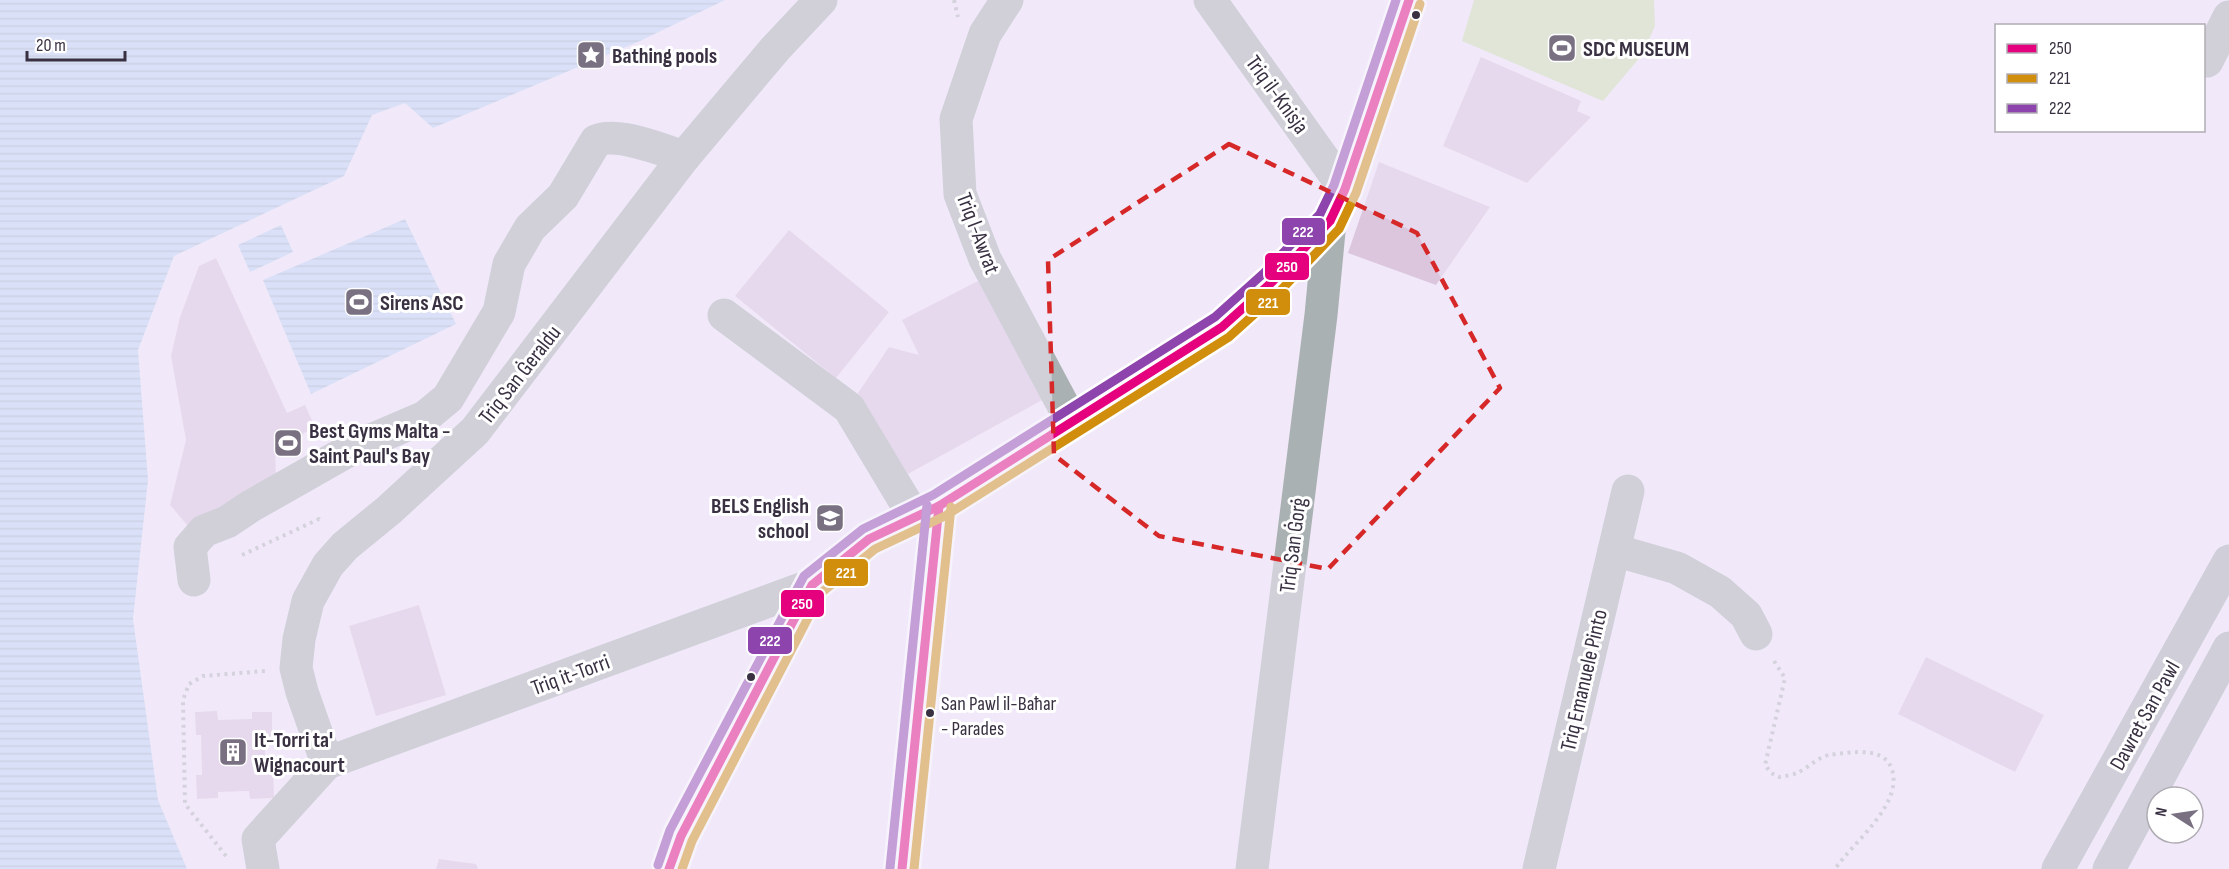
<svg xmlns="http://www.w3.org/2000/svg" width="2229" height="869" font-family="'Sofia Sans Condensed',sans-serif">
<style>
.grass{fill:#cce0b0}
.water{fill:url(#water-rules)}
.building{fill:#dbc6de}
.lines{fill:none;stroke-linecap:round;stroke-linejoin:round}
.path{stroke:#b3b5ba;stroke-width:4;stroke-dasharray:3 4.5;stroke-linecap:butt}
.minor{stroke:#aab1b2;stroke-width:33}
.highway{stroke:#a7adb2;stroke-width:33}
.bus-1-casing{stroke:#fff;stroke-width:14}
.bus-2-casing{stroke:#fff;stroke-width:14}
.bus-3-casing{stroke:#fff;stroke-width:14}
.bus-1{stroke:#e5007d;stroke-width:9}
.bus-2{stroke:#d18e0d;stroke-width:9}
.bus-3{stroke:#8e44ad;stroke-width:9}
.marked{fill:none;stroke:#d62828;stroke-width:4.5;stroke-dasharray:12 8;stroke-linejoin:round}
.bus-dot{fill:#393042;stroke:#fff;stroke-width:2}
.labels{text-anchor:middle;stroke-width:6;stroke-linejoin:round;paint-order:stroke}
.bus-label{font-size:20px;fill:#393042;stroke:#fff;text-anchor:start}
.poi-label{font-size:22px;font-weight:bold;fill:#393042;stroke:#fff;text-anchor:start}
.street-label{font-size:22px;fill:#393042;stroke:#fff}
.line-badge{stroke:#fff;stroke-width:2}
.badge-label{font-size:16px;text-anchor:middle;font-weight:bold;fill:#fff}
</style>
<defs>
<pattern id="water-rules" width="6" height="5" patternUnits="userSpaceOnUse" patternTransform="scale(1.5)"><rect width="6" height="5" fill="#bdd5f3"/><path d="M0 2.5h6" fill="none" stroke="#a3b7d2"/></pattern>
</defs>
<rect width="100%" height="100%" fill="#f1e9f9"/>
<polygon class="grass" points="1474,0 1654,0 1655,26 1642,55 1603,101 1462,41"/>
<g class="water">
<polygon points="0,0 725,0 640,41 433,128 405,103 372,115 344,176 174,256 138,350 148,480 133,619 158,800 187,869 0,869"/>
<polygon points="405,219 456,324 311,394 263,280"/>
<polygon points="281,225 293,252 250,272 238,245"/>
</g>
<g class="building">
<polygon points="1481,57 1581,101 1577,111 1591,117 1527,183 1443,146"/>
<polygon points="1379,162 1490,207 1436,285 1348,253"/>
<polygon points="789,230 889,312 836,378 735,296"/>
<polygon points="216,258 287,413 305,405 315,427 275,449 276,479 188,526 170,505 186,440 171,356 180,317 199,266"/>
<polygon points="978,281 1044,399 908,474 858,393 889,347 919,355 902,320"/>
<polygon points="419,605 446,695 376,716 349,626"/>
<polygon points="1926,657 2044,715 2015,772 1898,714"/>
<polygon points="217,711 218,720 252,719 252,712 272,712 272,736 265,737 265,767 273,767 274,798 250,799 249,791 218,792 218,798 197,799 196,775 202,775 201,735 196,735 195,712"/>
<polygon points="439,859 476,864 478,869 436,869"/>
</g>
<g class="lines">
<g class="path">
<polyline points="954,0 958,17"/>
<polyline points="242,555 319,519 322,522"/>
<path d="M1774 661 1785 678 1765 765 1771 773 1779 777C1785 776 1792 775 1797 773 1808 768 1818 757 1829 755 1846 753 1880 746 1890 765 1908 801 1853 842 1835 869"/>
<polyline points="226,856 185,804 183,700 189,684 203,676 265,671"/>
</g>
<g class="minor">
<polyline points="1007,0 985,34 956,119 960,194 985,259 1072,422"/>
<polyline points="1210,0 1345,189"/>
<polyline points="2207,61 2229,17"/>
<polyline points="724,315 849,408 915,518"/>
<polyline points="1614,550 1677,568 1720,592 1746,615 1756,634"/>
<path d="M194 580 190 547 204 531 227 522 251 506 355 447 425 417 448 398 499 312 509 264 530 228 563 196 596 141C617 131 662 150 684 157"/>
<polyline points="327,763 302,692 296,668 299,639 308,601 328,565 345,546 389,510 475,431 684,157 775,49 821,0"/>
<polyline points="263,869 258,839 327,763 812,585"/>
<polyline points="669,869 681,836 812,585 869,539 939,506 1222,327 1272,282 1330,221 1345,189 1409,0"/>
<polyline points="902,869 939,506"/>
<polyline points="1252,869 1321,315 1330,221"/>
<polyline points="1539,869 1628,491"/>
</g>
<g class="highway">
<polyline points="2058,869 2229,561"/>
<polyline points="2109,869 2229,648"/>
</g>
<g class="bus-1-casing">
<g id="bus-1">
<polyline points="669,869 681,836 812,585 869,539 939,506 1222,327 1272,282 1330,221 1345,189 1409,0"/>
<polyline points="902,869 939,506"/>
</g>
</g>
<g class="bus-2-casing">
<g id="bus-2">
<polyline points="682,869 692,841 821,593 875,549 945,516 1229,337 1281,290 1339,229 1356,193 1420,4"/>
<polyline points="914,869 951,507"/>
</g>
</g>
<g class="bus-3-casing">
<g id="bus-3">
<polyline points="658,865 670,830 804,576 863,529 933,495 1215,317 1264,273 1320,214 1334,185 1396,0"/>
<polyline points="890,868 927,505"/>
</g>
</g>
<use href="#bus-1" class="bus-1"/>
<use href="#bus-2" class="bus-2"/>
<use href="#bus-3" class="bus-3"/>
</g>
<path d="M0 0H2229V869H0ZM1229 144 1417 233 1500 388 1328 569 1159 536 1054 455 1048 260Z" fill="#f1e9f9" fill-opacity=".55" fill-rule="evenodd"/>
<path class="marked" d="M1229 144 1417 233 1500 388 1328 569 1159 536 1054 455 1048 260Z"/>
<defs>
<g id="stadium-square" transform="scale(1.5)"><rect x="-9" y="-9" width="18" height="18" rx="4" fill="#797182" stroke="#fff"/><path d="M0-5a6.5 5 0 1 0 0 10a6.5 5 0 1 0 0-10ZM-3.5-1.8h7v3.6h-7Z" fill="#fff"/></g>
<g id="sight-square" transform="scale(1.5)"><rect x="-9" y="-9" width="18" height="18" rx="4" fill="#797182" stroke="#fff"/><path d="M0-6L1.8-2.2L6-1.7L2.9 1.2L3.7 5.4L0 3.3L-3.7 5.4L-2.9 1.2L-6-1.7L-1.8-2.2Z" fill="#fff"/></g>
<g id="school-square" transform="scale(1.5)"><rect x="-9" y="-9" width="18" height="18" rx="4" fill="#797182" stroke="#fff"/><path d="M0-5L7-2L0 1L-7-2ZM-4 1L0 2.5L4 1V4Q0 6-4 4Z" fill="#fff"/></g>
<g id="building-square" transform="scale(1.5)"><rect x="-9" y="-9" width="18" height="18" rx="4" fill="#797182" stroke="#fff"/><path d="M-4-6H4V6H1V3H-1V6H-4ZM-2.5-4.3h1.7v1.8h-1.7ZM.8-4.3h1.7v1.8H.8ZM-2.5-1h1.7V.8h-1.7ZM.8-1h1.7V.8H.8Z" fill="#fff"/></g>
</defs>
<g fill-rule="evenodd">
<use href="#stadium-square" x="1562" y="48"/>
<use href="#sight-square" x="591" y="55"/>
<use href="#stadium-square" x="359" y="302"/>
<use href="#stadium-square" x="288" y="443"/>
<use href="#school-square" x="830" y="518"/>
<use href="#building-square" x="233" y="752"/>
</g>
<g class="bus-dot">
<circle cx="1416" cy="15" r="5"/>
<circle cx="751" cy="677" r="5"/>
<circle cx="930" cy="713" r="5"/>
</g>
<g class="labels">
<g class="bus-label">
<text x="941" y="710">San Pawl il-Baħar<tspan x="941" dy="25">- Parades</tspan></text>
</g>
<g class="poi-label">
<text x="1583" y="56">SDC MUSEUM</text>
<text x="612" y="63">Bathing pools</text>
<text x="380" y="310">Sirens ASC</text>
<text x="309" y="438">Best Gyms Malta -<tspan x="309" dy="25">Saint Paul's Bay</tspan></text>
<text x="809" y="513" text-anchor="end">BELS English<tspan x="809" dy="25">school</tspan></text>
<text x="254" y="747">It-Torri ta'<tspan x="254" dy="25">Wignacourt</tspan></text>
</g>
<g class="street-label">
<text transform="translate(1278 94) rotate(54)" y="8">Triq il-Knisja</text>
<text transform="translate(979 233) rotate(69)" y="8">Triq l-Awrat</text>
<text transform="translate(519 374) rotate(-52)" y="8">Triq San Ġeraldu</text>
<text transform="translate(1292 545) rotate(-83)" y="8">Triq San Ġorġ</text>
<text transform="translate(570 674) rotate(-20)" y="8">Triq it-Torri</text>
<text transform="translate(1583 680) rotate(-77)" y="8">Triq Emanuele Pinto</text>
<text transform="translate(2144 715) rotate(-61)" y="8">Dawret San Pawl</text>
</g>
</g>
<g class="line-badge">
<rect x="1281" y="217" width="45" height="29" rx="6" fill="#8e44ad"/>
<rect x="1264" y="252" width="46" height="29" rx="6" fill="#e5007d"/>
<rect x="1245" y="288" width="46" height="28" rx="6" fill="#d18e0d"/>
<rect x="823" y="558" width="46" height="29" rx="6" fill="#d18e0d"/>
<rect x="780" y="589" width="45" height="29" rx="6" fill="#e5007d"/>
<rect x="747" y="626" width="46" height="29" rx="6" fill="#8e44ad"/>
</g>
<g class="badge-label">
<text x="1303" y="237">222</text>
<text x="1287" y="272">250</text>
<text x="1268" y="308">221</text>
<text x="846" y="578">221</text>
<text x="802" y="609">250</text>
<text x="770" y="646">222</text>
</g>
<rect x="1995" y="24" width="210" height="108" fill="#ffffff" stroke="#b0acb3" stroke-width="1.5"/>
<rect x="2007" y="44" width="30" height="9" fill="#e5007d" stroke="#b0acb3" stroke-width="1.5"/>
<text x="2049" y="54" font-size="18" fill="#393042">250</text>
<rect x="2007" y="74" width="30" height="9" fill="#d18e0d" stroke="#b0acb3" stroke-width="1.5"/>
<text x="2049" y="84" font-size="18" fill="#393042">221</text>
<rect x="2007" y="104" width="30" height="9" fill="#8e44ad" stroke="#b0acb3" stroke-width="1.5"/>
<text x="2049" y="114" font-size="18" fill="#393042">222</text>
<g transform="translate(2175 815) rotate(282)"><circle r="28" fill="#ffffff" stroke="#b0acb3" stroke-width="1.5"/>
<path d="M0-4.5L10 22L0 15L-10 22Z" fill="#797182"/>
<text y="-9" font-size="16" font-weight="bold" text-anchor="middle" fill="#393042">N</text>
</g>
<path d="M27 51v9h98v-9" fill="none" stroke="#393042" stroke-width="3"/>
<text x="36" y="51" font-size="18" fill="#393042" stroke="#ffffff" stroke-width="4.5" paint-order="stroke">20 m</text>
</svg>
